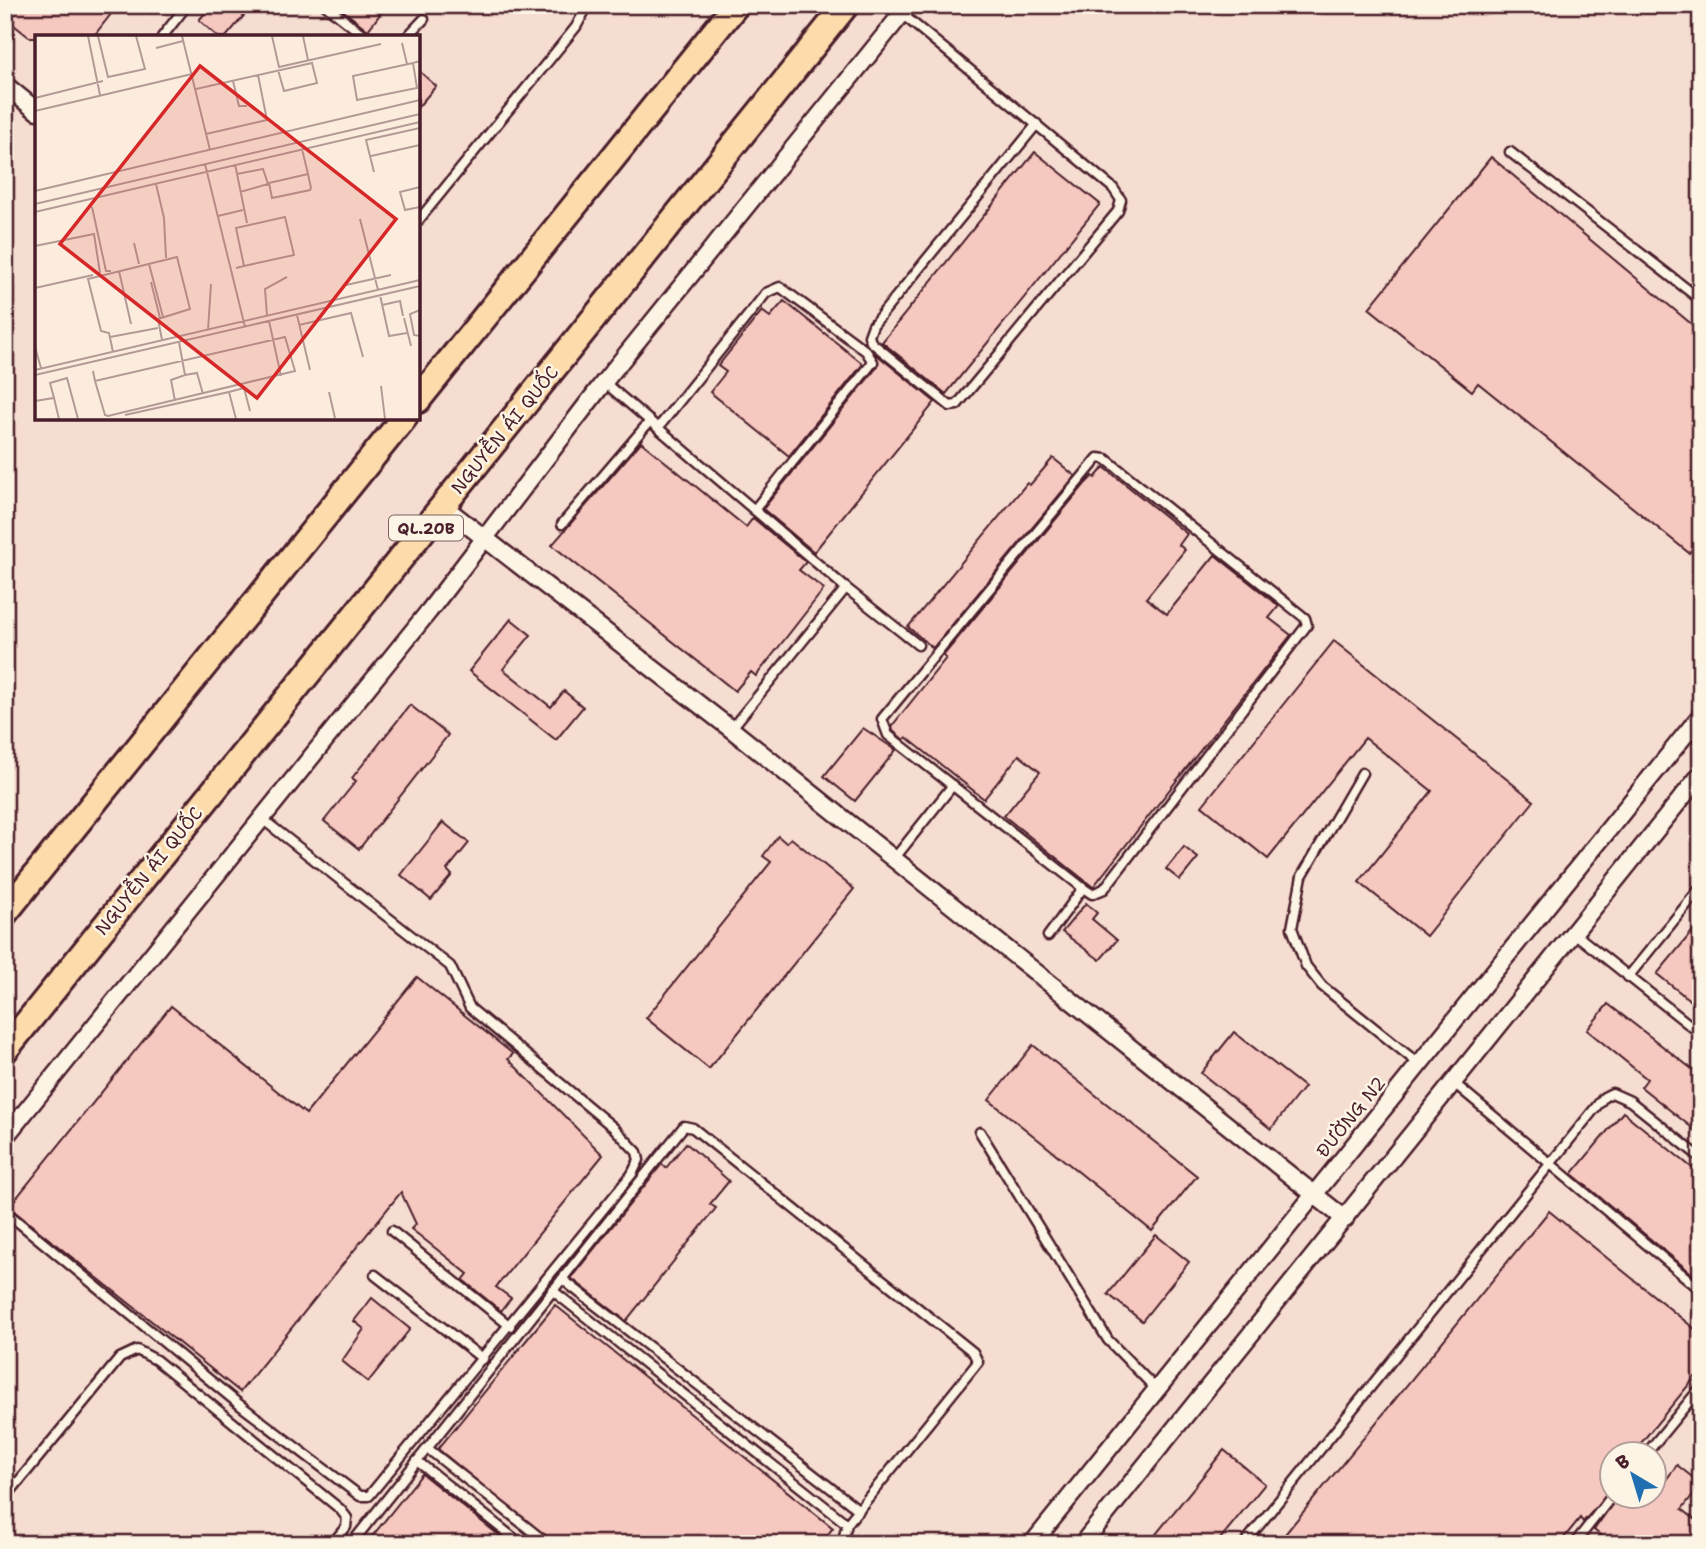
<svg xmlns="http://www.w3.org/2000/svg" width="1706" height="1549" font-family="'Shantell Sans',sans-serif">
<style>
.built{fill:#f6ddd1;fill-rule:evenodd}
.building{fill:#f7c8bf;stroke:#4a1f2b;stroke-width:2}
.lines{fill:none;stroke-linecap:round;stroke-linejoin:round}
.lane-casing{stroke:#4a1f2b;stroke-width:13}
.street-casing{stroke:#4a1f2b;stroke-width:21}
.primary-casing{stroke:#4a1f2b;stroke-width:30}
.lane{stroke:#fcf5e5;stroke-width:8}
.street{stroke:#fcf5e5;stroke-width:16}
.primary{stroke:#fddcac;stroke-width:24}
.labels{text-anchor:middle;stroke-width:5;stroke-linejoin:round;paint-order:stroke}
.shield{fill:#fcf5e5;stroke:#7f5f63;stroke-width:2}
.shield-label{font-size:16px;font-weight:bold;fill:#4a1f2b}
.street-label{font-size:18px;fill:#4a1f2b;stroke:#fcf5e5}
.inset-road{fill:none;stroke:#b49a96;stroke-width:2}
.view{fill:#d62828;fill-opacity:0.15;stroke:#d62828;stroke-width:3.5}
.inset-edge{fill:none;stroke:#4a1f2b;stroke-width:3.5}
</style>
<rect width="100%" height="100%" fill="#fbecdd"/>
<filter id="ink" filterUnits="userSpaceOnUse"><feTurbulence type="fractalNoise" baseFrequency=".0143" numOctaves="2"/><feDisplacementMap in="SourceGraphic" scale="14" xChannelSelector="R" yChannelSelector="G"/><feConvolveMatrix kernelMatrix="1 2 1 2 8 2 1 2 1" color-interpolation-filters="sRGB"/></filter>
<g filter="url(#ink)">
<path class="built" d="M5 5H1701V1544H5ZM37 37H418V418H37ZM1612 1454H1654V1496H1612Z"/>
<g class="building">
<polygon points="5,5 118,5 93,37 29,37 5,18"/>
<polygon points="212,5 253,5 226,37 218,37 199,20"/>
<polygon points="336,5 387,5 368,30"/>
<polygon points="418,70 436,86 418,107"/>
<polygon points="1035,152 1100,204 946,394 882,342"/>
<polygon points="1491,157 1701,332 1701,538 1689,553 1478,383 1472,391 1369,308"/>
<polygon points="784,301 863,364 789,456 710,392 726,372 718,366 762,311 770,317"/>
<polygon points="876,354 935,402 814,552 763,509 878,366"/>
<polygon points="641,442 746,527 753,518 806,562 799,570 824,589 756,676 751,672 735,691 552,545"/>
<polygon points="1053,458 1075,476 933,648 908,627 1027,483 1030,485"/>
<polygon points="1104,467 1187,534 1179,545 1185,550 1146,598 1167,614 1215,555 1279,606 1269,618 1291,635 1093,887 1004,816 1040,772 1019,755 984,799 906,737 904,740 893,731 892,726 946,658 943,656 1085,484 1093,476 1095,478"/>
<polygon points="511,619 531,635 503,669 551,707 564,691 583,707 556,740 469,671"/>
<polygon points="1334,641 1534,801 1426,936 1359,882 1432,791 1365,738 1268,859 1202,806"/>
<polygon points="410,705 448,735 359,849 324,821 356,781 352,778"/>
<polygon points="863,728 896,750 855,801 824,776"/>
<polygon points="443,822 469,843 447,870 452,875 431,900 401,875"/>
<polygon points="778,836 786,843 791,838 854,889 709,1069 646,1018 771,862 763,856"/>
<polygon points="1184,847 1198,858 1180,880 1166,869"/>
<polygon points="1086,903 1097,913 1092,919 1117,940 1100,960 1062,932"/>
<polygon points="1701,921 1701,1009 1657,974"/>
<polygon points="417,977 513,1054 508,1059 603,1155 496,1287 511,1298 501,1311 463,1280 468,1274 411,1229 416,1224 401,1192 240,1392 9,1207 171,1006 306,1114"/>
<polygon points="1608,1004 1701,1076 1701,1135 1641,1087 1647,1079 1587,1030"/>
<polygon points="1234,1032 1304,1087 1271,1129 1201,1073"/>
<polygon points="1033,1045 1197,1176 1152,1231 989,1100"/>
<polygon points="1623,1112 1701,1175 1701,1281 1572,1174"/>
<polygon points="686,1143 729,1181 710,1204 716,1208 626,1321 571,1278 662,1164 666,1168"/>
<polygon points="1549,1211 1701,1334 1701,1370 1632,1454 1612,1454 1612,1490 1583,1522 1580,1518 1559,1544 1277,1544"/>
<polygon points="1156,1235 1189,1262 1142,1321 1108,1294"/>
<polygon points="372,1298 410,1329 368,1382 342,1361 364,1329 354,1321"/>
<polygon points="555,1305 833,1528 820,1544 554,1544 438,1449"/>
<polygon points="1224,1450 1265,1484 1216,1544 1148,1544"/>
<polygon points="1677,1465 1701,1484 1682,1509 1701,1524 1701,1544 1611,1544 1594,1530 1618,1496 1654,1496"/>
<polygon points="422,1474 510,1544 366,1544"/>
</g>
<g class="lines">
<g class="lane-casing">
<g id="lane">
<polyline points="325,5 366,37"/>
<polyline points="902,14 1113,188 1121,200 1118,211 957,405 950,406 871,342 869,336 873,325 1037,124"/>
<polyline points="162,37 187,5"/>
<polyline points="407,37 424,19"/>
<polyline points="1510,152 1701,300"/>
<polyline points="418,221 576,27 588,5"/>
<polyline points="604,382 846,588 918,645"/>
<polyline points="658,428 766,293 780,287 866,351 873,362 754,510"/>
<polyline points="562,524 650,421"/>
<polyline points="731,729 846,588"/>
<polyline points="1362,773 1302,876 1292,928 1306,966 1322,986 1419,1064"/>
<polyline points="894,859 953,785"/>
<polyline points="1574,933 1701,1034"/>
<polyline points="1048,936 1083,888 888,735 882,719 1098,458 1106,459 1305,618 1307,625 1104,889 1092,894 1083,888"/>
<polyline points="1628,977 1701,887"/>
<polyline points="1454,1083 1701,1290"/>
<polyline points="980,1132 1108,1340 1157,1390"/>
<polyline points="12,1217 240,1405 360,1496 369,1496 632,1174 639,1160 637,1152 614,1128 470,1008 450,966 261,818"/>
<polyline points="392,1231 510,1326"/>
<polyline points="375,1275 483,1359"/>
<polyline points="562,1279 859,1510"/>
<polyline points="552,1290 847,1524"/>
<polyline points="427,1448 548,1544"/>
<polyline points="1646,1454 1701,1387"/>
<polyline points="417,1461 521,1544"/>
<polyline points="5,1498 120,1358 137,1350 156,1360 340,1509 347,1518 346,1527 332,1544"/>
<polyline points="351,1544 684,1126 693,1128 973,1352 978,1362 847,1524 842,1544"/>
<polyline points="1244,1544 1604,1097 1612,1093 1630,1101 1701,1158"/>
<polyline points="1574,1544 1612,1496"/>
</g>
</g>
<g class="street-casing">
<g id="street">
<polyline points="5,85 37,111"/>
<polyline points="443,506 731,729 1345,1219"/>
<polyline points="5,1137 429,611 604,382 909,5"/>
<polyline points="1032,1544 1701,715"/>
<polyline points="1082,1544 1701,774"/>
</g>
</g>
<g class="primary-casing">
<g id="primary">
<polyline points="418,400 736,5"/>
<polyline points="5,913 404,418"/>
<polyline points="5,1050 846,5"/>
</g>
</g>
<use href="#lane" class="lane"/>
<use href="#street" class="street"/>
<use href="#primary" class="primary"/>
</g>
</g>
<g class="labels">
<rect class="shield" x="389" y="515.5" width="74" height="25" rx="5"/>
<g class="shield-label">
<text x="426" y="534">QL.20B</text>
</g>
<g class="street-label">
<text transform="translate(505 430) rotate(-51)" y="6">NGUYỄN ÁI QUỐC</text>
<text transform="translate(149 871) rotate(-51)" y="6">NGUYỄN ÁI QUỐC</text>
<text transform="translate(1351 1117) rotate(-51)" y="6">ĐƯỜNG N2</text>
</g>
</g>
<g transform="translate(35 35)">
<rect width="385" height="385" fill="#fbecdd"/>
<path class="inset-road" d="M53 1 65 60M63 1 73 42 110 34 101 1M147 1 175 115M237 1 244 32 346 9M268 1 273 25M367 8 372 29M121 13 148 6M378 28 318 41 322 65 382 53 378 28 385 26M198 46 204 71H212M161 54 277 28 282 48 249 56 243 35M0 63 68 46M0 76 157 39M171 99 232 85 223 40M267 114 273 139 276 153 275 155 237 163 234 148 273 139M336 121 385 110M170 129 210 292M200 129 212 188M339 137 331 105 385 93M202 139 228 134 233 149 205 157M121 149 129 183 131 223M385 152 365 157 370 175 385 172M0 156 385 65M0 169 385 79M57 172 71 236H76M0 177 385 87M183 181 208 175M325 184 343 255M99 208 104 229M0 211 59 199 65 238M114 229 128 282M201 233 209 231 201 193 250 182 259 220 209 231M84 236 96 289M116 247 125 283M311 250 356 240M0 253 58 240M345 260 354 301 372 298M347 270 365 266 368 281M385 275 375 279 379 300 385 301M262 280 275 335M232 281 230 254 252 242M369 283 376 311M234 286 246 341M264 290 316 278 328 322M173 295 176 249M75 302 123 293M144 307 150 340M0 312 6 333M78 317 74 298 66 296 53 244 142 222 155 274 123 284 127 305M0 335 385 245M58 336 60 346 70 380 73 381 260 336 250 302 60 346M0 340 385 251M346 351 350 384M194 357 209 353 215 376M294 357 300 383M19 363 15 348 32 343 43 384M0 366 19 363 24 384M140 366 136 345 150 340 162 338 168 359M90 380 194 357 201 384"/>
<path class="view" d="M165 31 361 184 222 363 25 209Z"/>
<rect width="385" height="385" class="inset-edge"/>
</g>
<rect width="1706" height="1549" fill="none" stroke="#fcf5e5" stroke-width="28"/>
<rect x="14" y="14" width="1678" height="1521" fill="none" stroke="#4a1f2b" stroke-width="2.5" filter="url(#ink)"/>
<g transform="translate(1633 1475) rotate(322)"><circle r="33" fill="#fcf5e5" stroke="#b59f9b" stroke-width="2"/>
<path d="M0-5L12 26L0 18L-12 26Z" fill="#1f6fb2"/>
<text y="-10" font-size="19" font-weight="bold" text-anchor="middle" fill="#4a1f2b">B</text>
</g>
</svg>
